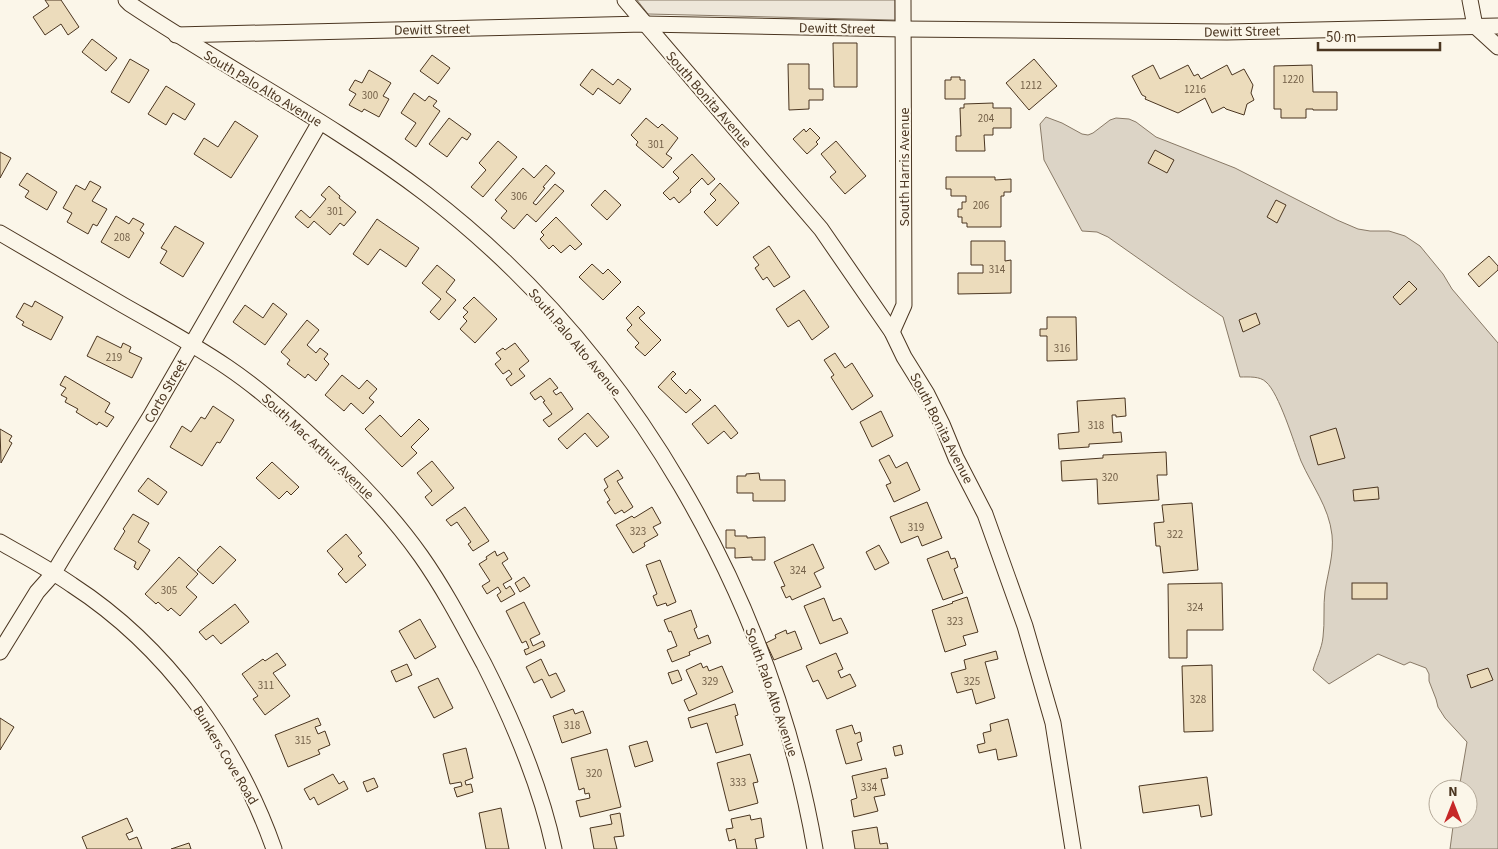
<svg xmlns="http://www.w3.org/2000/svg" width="1498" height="849" font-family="'Source Sans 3',sans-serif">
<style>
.green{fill:#ede6d9;stroke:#887966}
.water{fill:#dcd4c6;stroke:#887966}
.building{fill:#ecdcbc;stroke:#4a3520}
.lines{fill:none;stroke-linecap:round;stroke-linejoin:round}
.minor-casing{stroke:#4a3520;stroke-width:17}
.minor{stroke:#fbf6e9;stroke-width:15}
.labels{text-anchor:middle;stroke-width:4;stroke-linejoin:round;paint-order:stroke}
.number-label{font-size:11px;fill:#725f47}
.street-label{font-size:14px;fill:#4a3520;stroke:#fbf6e9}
</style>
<rect width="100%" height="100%" fill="#fbf6e9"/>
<polygon class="green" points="637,0 895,0 895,20 648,14"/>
<path class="water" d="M1046 117 1062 123 1082 134 1088 135 1093 133 1110 120 1116 118 1129 119 1136 122 1156 137 1235 168 1337 220 1358 229 1370 231H1389L1405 236 1420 246 1443 274 1452 289 1498 343V849H1450L1454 819H1468V789H1459L1467 742 1445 718 1438 707 1436 699 1429 681V674L1426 668 1410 662 1404 665 1378 654 1329 684 1313 670C1316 659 1322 648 1323 637 1325 622 1323 606 1325 591 1328 572 1334 554 1332 535 1329 507 1312 486 1301 461 1294 443 1279 393 1266 382 1260 376 1249 377 1240 377L1223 317 1189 294 1108 237 1097 232 1082 231 1044 160 1040 124Z"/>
<g class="building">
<polygon points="45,0 61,0 79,27 68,35 61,24 45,35 33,17 49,6"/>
<polygon points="92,39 117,58 106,71 82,52"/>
<polygon points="833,43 857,43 857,87 834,87"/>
<polygon points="432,55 450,68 438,84 420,71"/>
<polygon points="130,59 149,70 129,103 111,92"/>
<polygon points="1034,59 1057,86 1029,110 1006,83"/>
<polygon points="788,64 809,64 809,89 823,89 823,100 809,100 809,109 789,110"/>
<polygon points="1153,65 1160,79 1188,65 1194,76 1198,74 1201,79 1227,65 1232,75 1244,69 1253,85 1251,93 1254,100 1247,104 1244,115 1226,109 1224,107 1212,113 1205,98 1178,113 1145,99 1146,97 1142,95 1132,76"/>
<polygon points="1312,65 1313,92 1337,92 1337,110 1313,110 1313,109 1306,109 1306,118 1281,118 1281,109 1274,109 1274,66"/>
<polygon points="592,69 613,85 618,79 631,89 620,104 598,88 593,95 580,85"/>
<polygon points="369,70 391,83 383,96 389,99 379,117 364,109 362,112 349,105 356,94 349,90 355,80 362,83"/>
<polygon points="951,77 960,77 960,80 965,80 965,99 945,99 945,80 951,80"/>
<polygon points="166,86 195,104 185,120 173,113 166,125 148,114"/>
<polygon points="414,93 425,101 429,96 437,101 433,106 440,111 416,147 405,139 416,123 401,113"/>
<polygon points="993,103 993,108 1011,108 1011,128 993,128 993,135 984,135 985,151 956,151 956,136 961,136 960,108 964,108 964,104"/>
<polygon points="449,118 471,134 467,140 462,137 447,157 429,144"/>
<polygon points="646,118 658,128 662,124 678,138 666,154 672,158 663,168 636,145 638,142 631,135"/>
<polygon points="235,121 258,136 231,178 194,154 204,138 218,147"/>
<polygon points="810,128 820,138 816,142 818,144 807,154 793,139 804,129 806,132"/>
<polygon points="498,141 517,157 483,197 471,187 486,170 479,163"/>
<polygon points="836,141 866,176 845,194 830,177 836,172 821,154"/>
<polygon points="1155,150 1174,160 1167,173 1148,163"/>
<polygon points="0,152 11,158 0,178"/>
<polygon points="692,154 715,179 708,185 702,178 690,190 691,192 679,203 674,197 670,200 663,193 679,178 673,172"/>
<polygon points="546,165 555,173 543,187 545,188 533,203 536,205 555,184 564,191 536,222 527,214 514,229 501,218 507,211 495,200 523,168 534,178"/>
<polygon points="27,173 57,192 47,210 25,197 29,191 19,185"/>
<polygon points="946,177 995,177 995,180 1011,179 1011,192 1004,192 1004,196 1001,196 1001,227 967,227 967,223 962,223 962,217 958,217 958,209 962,209 962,202 966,202 966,196 951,196 951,189 946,189"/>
<polygon points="90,181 101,187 92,201 107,209 97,226 93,224 88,234 67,222 72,213 63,208 76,185 85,190"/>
<polygon points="720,183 739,203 717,226 704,212 716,200 710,194"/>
<polygon points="329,186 340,196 339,198 356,212 344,226 340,223 330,235 314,221 308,228 295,217 301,210 310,218 326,199 321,195"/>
<polygon points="605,190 621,205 607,220 591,205"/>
<polygon points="1276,200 1286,205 1277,223 1267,217"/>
<polygon points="116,216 129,224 133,218 144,224 140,230 144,233 129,258 101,242"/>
<polygon points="556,217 582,244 575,250 570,245 561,253 553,245 549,249 540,239 544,235 541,232"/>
<polygon points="377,219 419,248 406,267 380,249 368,265 353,254"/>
<polygon points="175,226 204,243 183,277 160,263 167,251 161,248"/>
<polygon points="971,241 1005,241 1005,261 1011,260 1011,293 958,294 958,273 983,273 983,265 971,265"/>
<polygon points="769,246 790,277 774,287 767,277 763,280 755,268 759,265 753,257"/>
<polygon points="1489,256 1498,266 1498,270 1479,287 1468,274"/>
<polygon points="592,264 603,274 608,269 621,282 603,300 579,277"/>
<polygon points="437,265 455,280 446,292 456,300 439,320 430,312 441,299 422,283"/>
<polygon points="1409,281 1417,289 1400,305 1393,297"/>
<polygon points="804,290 829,327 812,340 799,320 788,327 776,309"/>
<polygon points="474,297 497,319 475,343 460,329 467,321 463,317 468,312 463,308"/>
<polygon points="35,301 63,317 51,340 22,325 24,322 16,317 24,303 32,307"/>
<polygon points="273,303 287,314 265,345 233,322 245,305 263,318"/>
<polygon points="638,306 645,313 639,318 661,340 645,356 635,347 639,343 627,330 632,325 626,318"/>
<polygon points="1256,313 1260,324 1243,332 1239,320"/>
<polygon points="1047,317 1076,317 1077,360 1047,361 1047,336 1040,336 1040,329 1047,329"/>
<polygon points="307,320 319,330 307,345 316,353 320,348 328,354 324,359 329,364 316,381 308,374 305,378 287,364 290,360 281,352"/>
<polygon points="97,336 121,348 123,343 131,347 129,352 142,358 132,378 87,356"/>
<polygon points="515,343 529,361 519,369 525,376 511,386 506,379 512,374 509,370 503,374 495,364 501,359 496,353 503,348 505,350"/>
<polygon points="835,353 845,368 852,363 873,396 852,410 831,377 834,375 824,360"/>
<polygon points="673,371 676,374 671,379 686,394 690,389 701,400 686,413 658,387"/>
<polygon points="342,375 359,389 367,380 377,389 369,398 374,402 363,414 351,403 344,411 325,395"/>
<polygon points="65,376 110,403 105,412 114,417 107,427 99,422 97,425 76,412 78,409 65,402 67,398 61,395 66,388 60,385"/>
<polygon points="550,378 558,388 553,391 556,395 561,392 573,409 549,427 543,420 552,414 543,402 545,401 541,396 535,400 530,393"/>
<polygon points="1125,398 1126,416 1116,417 1116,415 1112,415 1113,433 1121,432 1122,442 1089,444 1089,447 1059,449 1058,434 1079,432 1077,401"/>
<polygon points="715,405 738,433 731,439 724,431 708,444 692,424"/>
<polygon points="213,406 234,420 220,443 217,442 202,466 170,447 182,426 191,432 201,417 205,419"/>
<polygon points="881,411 893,436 872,447 860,422"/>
<polygon points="588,413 609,437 597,447 585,433 567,449 558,439"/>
<polygon points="380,415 401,437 419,419 429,429 411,447 417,453 402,467 365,429"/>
<polygon points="1336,428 1345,458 1318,465 1310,436"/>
<polygon points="0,429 12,436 9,441 12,443 1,463"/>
<polygon points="1166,452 1167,475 1157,475 1159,500 1098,504 1097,479 1062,481 1061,461 1103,458 1103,455"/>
<polygon points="889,455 896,468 907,462 920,490 894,502 886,485 891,483 879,460"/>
<polygon points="432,461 454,488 432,506 425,497 432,491 417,473"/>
<polygon points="272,462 299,487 291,495 287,491 279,499 256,478"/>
<polygon points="618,470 623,478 617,481 633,507 624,513 622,510 615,514 607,502 610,500 604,490 608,487 604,479"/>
<polygon points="759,473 760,480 785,480 785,501 753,501 753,493 737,493 737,476 746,476 746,474"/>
<polygon points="148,478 167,492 158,505 138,491"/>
<polygon points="1378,487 1379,499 1354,501 1353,490"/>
<polygon points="927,502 942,538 922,546 918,536 901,543 890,517"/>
<polygon points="1192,503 1198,570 1163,573 1160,546 1156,546 1154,523 1164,522 1162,505"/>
<polygon points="465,507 489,541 473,551 468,544 471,542 457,522 451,526 446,520"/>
<polygon points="652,507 661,523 653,527 658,535 644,543 645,546 633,553 616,525 632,516 634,518"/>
<polygon points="133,514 149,523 138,542 150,550 138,570 134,567 136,562 114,549 125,531 123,529"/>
<polygon points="726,530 735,530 735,536 747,536 747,538 765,537 765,560 752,560 752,557 735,558 735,548 726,548"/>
<polygon points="346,534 362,553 358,556 366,565 346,583 338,574 343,569 327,551"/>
<polygon points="813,544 824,568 814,573 821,587 792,600 790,596 786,598 781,587 785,586 774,562"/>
<polygon points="879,545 889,563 875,570 866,552"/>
<polygon points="220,546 236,560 213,584 197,570"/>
<polygon points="495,551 497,556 504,552 508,559 502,563 512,579 503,584 506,589 510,586 515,594 501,602 497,595 501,592 498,587 487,594 482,586 490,581 479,564 487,559 486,557"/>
<polygon points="948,551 951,559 955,558 958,567 954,569 963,593 943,600 927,559"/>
<polygon points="179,557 198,574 186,587 197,597 180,616 171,608 168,611 158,602 156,604 145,594"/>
<polygon points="660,560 676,602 667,606 666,603 657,606 653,596 657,594 646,565"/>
<polygon points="524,577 530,586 520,592 515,583"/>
<polygon points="1222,583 1223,630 1187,630 1187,658 1169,658 1168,584"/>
<rect x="1352" y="583" width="35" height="16"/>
<polygon points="967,597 978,632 963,636 966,645 945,652 932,610 953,603 952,602"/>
<polygon points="824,598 833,621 841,618 848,633 820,644 804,606"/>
<polygon points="524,602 540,634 530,639 533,646 543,641 545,646 526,655 524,650 529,648 526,641 522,643 506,611"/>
<polygon points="235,604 249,622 221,644 213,635 206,640 199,632"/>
<polygon points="691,610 697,627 694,629 698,639 708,635 711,643 689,652 690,655 672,662 667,650 677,646 671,631 669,632 664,620"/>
<polygon points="420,619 436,647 415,659 399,631"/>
<polygon points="786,630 787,634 795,631 802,649 774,660 766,643 776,638 775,635"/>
<polygon points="996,651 998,659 985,662 995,698 976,704 972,689 957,693 951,673 966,669 964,660"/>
<polygon points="277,653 286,665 273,673 290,696 265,715 253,699 258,696 242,674 263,659 265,661"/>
<polygon points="836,653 843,669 838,671 841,678 850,674 856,686 827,699 818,680 813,682 806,666"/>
<polygon points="541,659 549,676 556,673 565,691 551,698 542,679 534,683 526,667"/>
<polygon points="701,663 703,668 707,666 709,671 722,666 733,692 689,711 684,700 697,694 686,670"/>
<polygon points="407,664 412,675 396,682 391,671"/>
<polygon points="1212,665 1213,731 1184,732 1182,666"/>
<polygon points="1488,668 1493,680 1471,688 1467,675"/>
<polygon points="678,670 682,680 672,684 668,673"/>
<polygon points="438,678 453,708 434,718 418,687"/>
<polygon points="735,704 738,715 735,716 743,745 716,753 707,723 691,728 688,718"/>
<polygon points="573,709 575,714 583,711 591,733 562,743 553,716"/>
<polygon points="0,718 14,727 0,750"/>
<polygon points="318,718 321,725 315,727 318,734 325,731 330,745 318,750 320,754 288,767 275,735"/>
<polygon points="1008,719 1017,756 998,760 996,749 979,753 977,745 985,743 983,733 991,731 990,724"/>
<polygon points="852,725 855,734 860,732 862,741 857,743 862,760 846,764 836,730"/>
<polygon points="647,741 653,761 635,767 629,746"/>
<polygon points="901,745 903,754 895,756 893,747"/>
<polygon points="466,748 473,778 465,781 466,785 471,784 473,792 457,797 454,788 462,786 461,782 450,784 443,754"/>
<polygon points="607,749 621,807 580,817 576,801 590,798 589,793 585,794 584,788 579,790 571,758"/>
<polygon points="750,754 758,782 753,783 758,803 729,811 717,763"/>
<polygon points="886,768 888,778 881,779 885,795 874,797 878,811 854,817 851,800 857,798 852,776"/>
<polygon points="333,774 339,784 344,781 348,789 318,805 314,797 310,800 304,789"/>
<polygon points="1207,777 1212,815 1201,817 1199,805 1143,813 1139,786"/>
<polygon points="374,778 378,787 367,792 363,782"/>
<polygon points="501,808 509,849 486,849 479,813"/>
<polygon points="620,813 624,836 614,837 617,849 594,849 590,828 612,824 610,815"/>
<polygon points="750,815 751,820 761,818 764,837 755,839 757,849 737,849 735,839 729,841 726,829 733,828 731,819"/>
<polygon points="127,818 133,831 126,834 129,840 137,837 142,849 87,849 82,837"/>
<polygon points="877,827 880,844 887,843 888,849 855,849 852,831"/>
<polygon points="189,843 191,849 171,849"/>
</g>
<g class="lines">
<g class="minor-casing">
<g id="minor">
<path d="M126 0 130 4C227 69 333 123 426 194 631 351 771 596 815 849"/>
<polyline points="625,0 821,229 892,332 904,357 927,394 942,424 956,458 985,514 1025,626 1053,723 1073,849"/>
<polyline points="1470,0 1475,26 1498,47"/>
<polyline points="176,35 644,24 903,29 1227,32 1498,26"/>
<path d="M0 233C41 257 82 281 123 305 158 325 193 344 227 367 264 392 297 422 329 453 362 484 394 518 421 556 445 590 464 627 484 664 514 723 540 784 554 849"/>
<polyline points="892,332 904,305 903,0"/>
<path d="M0 542C24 556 49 569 72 585 166 646 237 744 274 849"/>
<polyline points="0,652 37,592 53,574 65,554 150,417 320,122"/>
</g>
</g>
<use href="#minor" class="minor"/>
</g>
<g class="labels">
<g class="number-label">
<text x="1293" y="83">1220</text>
<text x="1031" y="89">1212</text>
<text x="1195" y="93">1216</text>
<text x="370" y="99">300</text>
<text x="986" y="122">204</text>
<text x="656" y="148">301</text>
<text x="519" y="200">306</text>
<text x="981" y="209">206</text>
<text x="335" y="215">301</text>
<text x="122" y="241">208</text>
<text x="997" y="273">314</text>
<text x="1062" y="352">316</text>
<text x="114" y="361">219</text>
<text x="1096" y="429">318</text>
<text x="1110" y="481">320</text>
<text x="916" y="531">319</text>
<text x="638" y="535">323</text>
<text x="1175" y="538">322</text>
<text x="798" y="574">324</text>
<text x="169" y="594">305</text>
<text x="1195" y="611">324</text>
<text x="955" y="625">323</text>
<text x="710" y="685">329</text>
<text x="972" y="685">325</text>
<text x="266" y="689">311</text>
<text x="1198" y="703">328</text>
<text x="572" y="729">318</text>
<text x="303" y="744">315</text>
<text x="594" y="777">320</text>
<text x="738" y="786">333</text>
<text x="869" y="791">334</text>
</g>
<g class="street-label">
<text transform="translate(837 28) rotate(1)" y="5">Dewitt Street</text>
<text transform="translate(432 29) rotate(-1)" y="5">Dewitt Street</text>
<text transform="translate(1242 31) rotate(-1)" y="5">Dewitt Street</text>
<text transform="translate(263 88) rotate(31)" y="5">South Palo Alto Avenue</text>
<text transform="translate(709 99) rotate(49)" y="5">South Bonita Avenue</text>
<text transform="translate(904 167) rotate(-90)" y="5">South Harris Avenue</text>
<text transform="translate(575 342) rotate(50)" y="5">South Palo Alto Avenue</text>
<text transform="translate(165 391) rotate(-60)" y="5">Corto Street</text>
<text transform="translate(942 428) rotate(63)" y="5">South Bonita Avenue</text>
<text transform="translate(318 446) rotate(43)" y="5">South Mac Arthur Avenue</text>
<text transform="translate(772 692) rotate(71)" y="5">South Palo Alto Avenue</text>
<text transform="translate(226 755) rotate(59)" y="5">Bunkers Cove Road</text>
</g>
</g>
<g transform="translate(1453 804)"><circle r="24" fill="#fbf6e9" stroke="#b4a999"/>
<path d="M0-4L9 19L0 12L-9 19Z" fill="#c62828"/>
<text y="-8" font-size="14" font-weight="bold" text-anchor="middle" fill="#4a3520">N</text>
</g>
<path d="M1318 42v8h122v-8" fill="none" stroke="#4a3520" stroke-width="2.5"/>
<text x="1326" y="42" font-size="15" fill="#4a3520" stroke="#fbf6e9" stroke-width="4" paint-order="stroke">50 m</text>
</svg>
